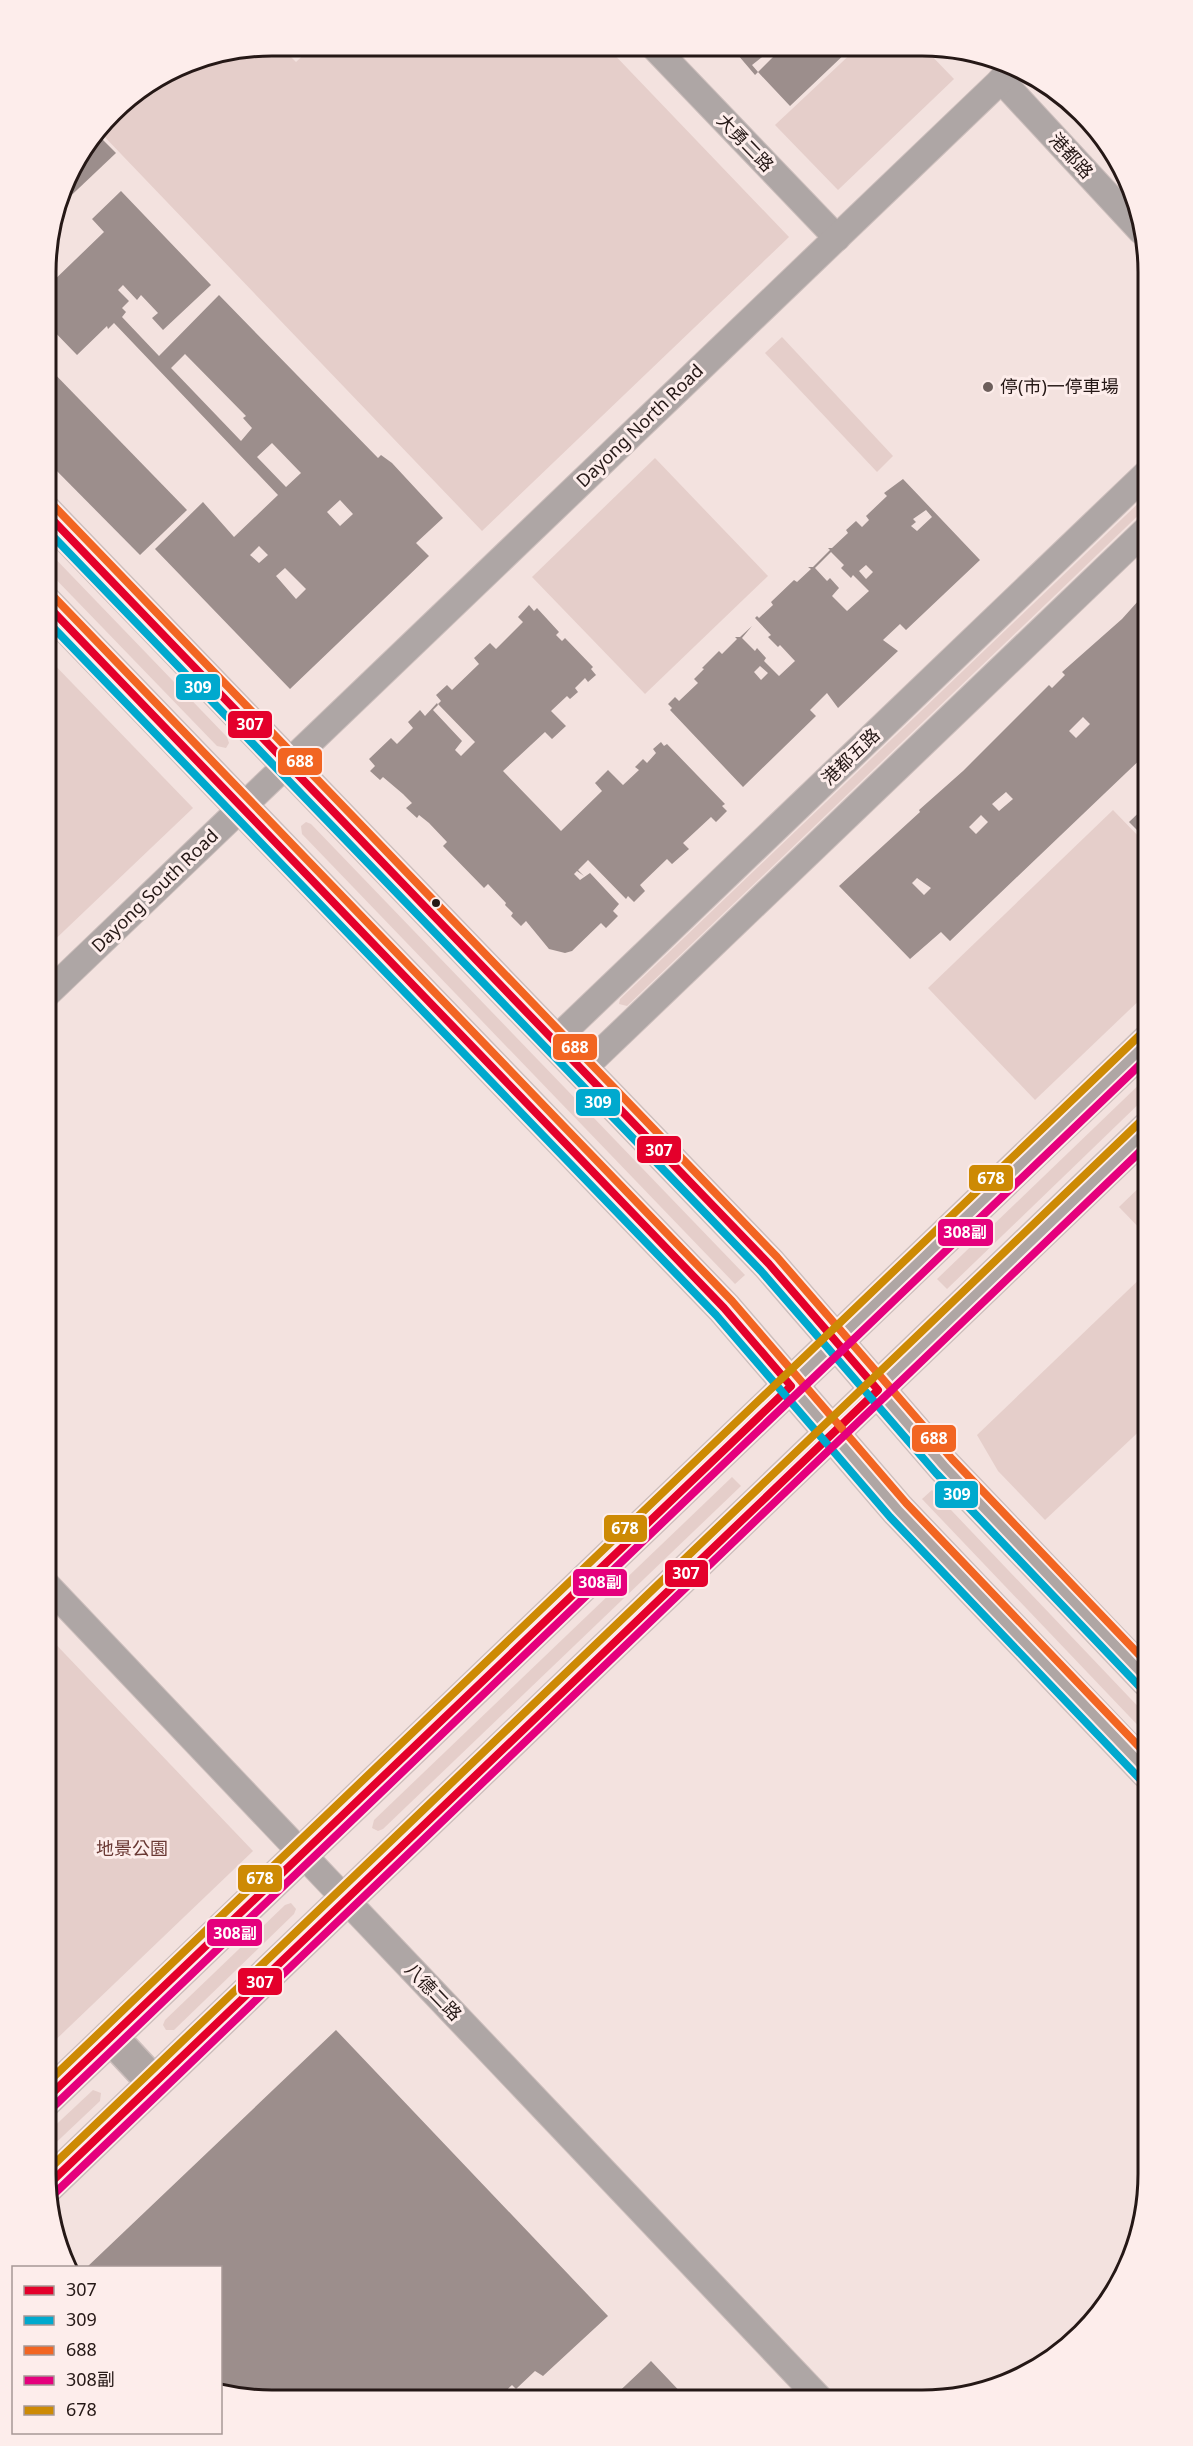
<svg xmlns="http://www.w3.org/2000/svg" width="1193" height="2446" font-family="'Noto Sans','Noto Sans TC',sans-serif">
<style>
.green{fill:#e5ceca}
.building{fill:#9c8e8c;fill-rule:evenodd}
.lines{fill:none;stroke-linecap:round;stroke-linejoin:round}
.street-casing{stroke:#ccbebc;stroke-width:28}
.secondary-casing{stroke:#ccbebc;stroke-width:36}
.street{stroke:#aea6a5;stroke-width:26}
.secondary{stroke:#afa6a4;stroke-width:33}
.bus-1-casing{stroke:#fdedeb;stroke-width:12}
.bus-2-casing{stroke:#fdedeb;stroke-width:12}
.bus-3-casing{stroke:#fdedeb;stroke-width:12}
.bus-4-casing{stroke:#fdedeb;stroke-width:12}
.bus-5-casing{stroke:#fdedeb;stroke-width:12}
.bus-1{stroke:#e4002b;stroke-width:8}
.bus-2{stroke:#00a9ce;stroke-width:8}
.bus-3{stroke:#f26522;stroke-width:8}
.bus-4{stroke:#e5007d;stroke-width:8}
.bus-5{stroke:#cd8a04;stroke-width:8}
.poi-dot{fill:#6d5f5c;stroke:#fdedeb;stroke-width:2}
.bus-dot{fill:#251816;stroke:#fdedeb;stroke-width:2}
.labels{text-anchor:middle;stroke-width:6;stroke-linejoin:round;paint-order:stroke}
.street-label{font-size:18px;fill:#251816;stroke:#fdedeb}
.poi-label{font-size:18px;fill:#251816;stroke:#fdedeb;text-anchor:start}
.park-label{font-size:18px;fill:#693833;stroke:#fdedeb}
.rim{fill:none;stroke:#251816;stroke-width:3}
.line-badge{stroke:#fdedeb;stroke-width:2}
.badge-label{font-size:16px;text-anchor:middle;font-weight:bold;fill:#fff}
</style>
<rect width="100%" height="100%" fill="#f3e2df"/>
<g class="green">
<polygon points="272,45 279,45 296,62 314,45 607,47 789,237 482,531 99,131 122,102 185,62"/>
<polygon points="856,49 925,49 954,79 838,190 775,125"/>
<polygon points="782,337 893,456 877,472 765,353"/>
<polygon points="655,458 768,576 645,694 532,577"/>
<polygon points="1148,494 1148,506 627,1006 619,1004 620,999"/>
<polygon points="45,548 227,737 229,743 226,748 217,746 45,568"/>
<polygon points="45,655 193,808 45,949"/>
<polygon points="1113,810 1148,846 1148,992 1035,1100 928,988"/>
<polygon points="306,822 311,824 745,1275 735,1284 302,834 301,826"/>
<polygon points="1148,1076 1148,1095 947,1289 937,1279"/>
<polygon points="1148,1179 1148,1237 1119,1207"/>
<polygon points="1148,1271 1148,1423 1045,1520 998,1471 977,1435"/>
<polygon points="732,1477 741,1486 383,1829 378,1831 372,1828 374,1820"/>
<polygon points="932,1490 1148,1717 1148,1736 922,1499"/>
<polygon points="45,1633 253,1851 45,2050"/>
<polygon points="291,1903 296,1909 294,1914 174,2030 166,2030 163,2025 165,2020 285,1905"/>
<polygon points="93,2090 101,2093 100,2101 45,2153 45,2135"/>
</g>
<g class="building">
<path d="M732 48H769L850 49 790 106 758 72 755 75ZM771 50 775 55 758 72 752 65Z"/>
<polygon points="97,134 116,153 59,207 69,171"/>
<path d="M121 191 211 285 163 330 152 318 158 313 141 295 137 300 123 285 118 290 129 301 122 308 126 312 122 317 159 356 219 295 378 458 381 455 392 463 443 518 416 543 429 556 290 689 155 549 203 502 234 537 278 495 114 323 108 329 107 326 77 355 45 322 46 288 104 232 92 219ZM185 354 246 416 243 418 252 428 241 441 171 368ZM272 443 301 473 286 487 257 457ZM340 500 353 514 340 526 327 512ZM259 546 268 555 259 563 250 555ZM285 568 306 589 296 599 276 576Z"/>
<polygon points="45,364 187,510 140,555 45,459"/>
<path d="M903 479 980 560 906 630 900 624 883 640 898 651 838 708 827 693 810 710 816 716 743 787 670 710 672 708 668 704 675 697 679 701 698 683 694 679 704 669 702 668 719 651 722 654 737 639 735 637H740L752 626 742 638 755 651 757 648 766 658 764 661 779 676 795 661 780 645 778 647 768 637 771 635 755 618 757 616 759 618 773 605 771 602 794 580 797 582 811 569 808 567H813L830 550 828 548H832L848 533 846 530 856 521 862 527 869 520 866 516 887 496 884 493ZM926 510 932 517 917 531 911 526 916 522 913 519ZM831 552 844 565 841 568 851 578 853 575 869 591 847 611 832 596 839 588 830 578 827 581 815 568ZM866 565 873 572 866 579 859 571ZM760 666 768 673 761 680 754 672Z"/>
<path d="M1148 590V752L950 941 941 932 910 959 839 886 920 812 919 810 963 771 1049 685 1052 688 1065 675 1062 672 1122 619ZM1083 717 1090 724 1076 738 1069 731ZM1006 792 1013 799 999 811 992 804ZM981 815 988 822 976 834 969 827ZM917 878 931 888 924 895 912 883Z"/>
<polygon points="529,605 534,611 537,608 559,632 556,635 562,641 565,638 593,667 591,669 596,675 588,682 585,678 575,688 578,692 570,699 567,696 551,711 566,726 552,739 545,732 503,771 561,831 602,791 595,783 608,770 623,785 639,770 635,767 643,759 647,763 656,753 653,749 661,742 664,746 667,744 725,804 722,806 727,811 716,822 711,817 683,843 689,849 672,864 667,859 640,885 645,891 634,902 628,896 626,899 588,860 578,870 584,876 577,871 574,874 580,880 590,873 619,904 613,911 618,916 606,928 601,923 572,951 565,953 549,949 526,921 521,926 511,916 513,913 505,905 506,903 488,884 484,888 443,846 447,842 429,823 419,815 417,818 406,808 412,803 403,794 383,777 380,780 370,771 375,766 369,759 391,738 397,744 413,728 408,722 420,710 425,716 437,703 438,705 433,710 462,741 455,750 461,756 475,742 438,704 441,701 436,695 447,685 452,690 479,664 474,658 490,643 496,649 523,622 518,617"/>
<polygon points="1148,804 1148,841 1129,822"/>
<polygon points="336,2030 608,2316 543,2376 535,2371 516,2389 512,2385 496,2400 242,2399 220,2393 220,2268 86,2268"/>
<polygon points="651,2361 688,2400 610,2400 645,2367"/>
</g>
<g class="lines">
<g class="street-casing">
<g id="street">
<polyline points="654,47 837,238"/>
<polyline points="1001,80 1141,231"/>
<polyline points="45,996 1016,66"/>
<polyline points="554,1041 1148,472"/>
<polyline points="582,1070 1148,528"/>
<polyline points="45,1583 822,2401"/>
</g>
</g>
<g class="secondary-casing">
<g id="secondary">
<polyline points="45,512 769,1264 944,1466 1148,1680"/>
<polyline points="45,603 724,1308 898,1510 1148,1772"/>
<polyline points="111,2037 154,2083"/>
<polyline points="45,2100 1148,1042"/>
<polyline points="47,2186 1148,1129"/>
</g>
</g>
<use href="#street" class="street"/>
<use href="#secondary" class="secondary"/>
<g class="bus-1-casing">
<g id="bus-1">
<polyline points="45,512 769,1264 878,1390 47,2186"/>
<polyline points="45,2100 791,1386 724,1308 45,603"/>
</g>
</g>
<g class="bus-2-casing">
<g id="bus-2">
<polyline points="45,528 761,1271 936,1473 1140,1687"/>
<polyline points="45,619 716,1315 890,1517 1140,1779"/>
</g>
</g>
<g class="bus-3-casing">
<g id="bus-3">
<polyline points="53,505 777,1257 952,1459 1148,1664"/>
<polyline points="53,596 732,1301 906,1503 1148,1756"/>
</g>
</g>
<g class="bus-4-casing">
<g id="bus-4">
<polyline points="52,2108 1148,1057"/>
<polyline points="54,2194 1148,1144"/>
</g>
</g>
<g class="bus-5-casing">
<g id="bus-5">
<polyline points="45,2085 1141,1034"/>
<polyline points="45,2173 1141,1121"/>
</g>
</g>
<use href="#bus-1" class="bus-1"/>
<use href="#bus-2" class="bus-2"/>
<use href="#bus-3" class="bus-3"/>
<use href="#bus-4" class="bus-4"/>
<use href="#bus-5" class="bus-5"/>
</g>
<circle class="poi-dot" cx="988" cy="387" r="6"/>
<circle class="bus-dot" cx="436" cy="903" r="5"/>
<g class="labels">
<g class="street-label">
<text transform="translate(745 143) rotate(46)" y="6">大勇二路</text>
<text transform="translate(1071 156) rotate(47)" y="6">港都路</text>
<text transform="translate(640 426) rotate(-44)" y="6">Dayong North Road</text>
<text transform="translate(851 757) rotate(-44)" y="6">港都五路</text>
<text transform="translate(155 891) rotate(-44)" y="6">Dayong South Road</text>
<text transform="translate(433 1992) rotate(46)" y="6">八德二路</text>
</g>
<g class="poi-label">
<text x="1000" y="393">停(市)一停車場</text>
</g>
<g class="park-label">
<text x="132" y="1855">地景公園</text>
</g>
</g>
<path d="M0 0H1193V2446H0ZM272 56H922A216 216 0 0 1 1138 272V2174A216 216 0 0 1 922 2390H272A216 216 0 0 1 56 2174V272A216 216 0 0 1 272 56Z" fill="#fdedeb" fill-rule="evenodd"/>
<path class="rim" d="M272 56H922A216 216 0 0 1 1138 272V2174A216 216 0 0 1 922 2390H272A216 216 0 0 1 56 2174V272A216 216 0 0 1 272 56Z"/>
<g class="line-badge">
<rect x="175" y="673" width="46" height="28" rx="6" fill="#00a9ce"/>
<rect x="227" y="710" width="46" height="29" rx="6" fill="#e4002b"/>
<rect x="277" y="747" width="46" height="29" rx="6" fill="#f26522"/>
<rect x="552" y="1033" width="46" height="28" rx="6" fill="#f26522"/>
<rect x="575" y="1088" width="46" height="29" rx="6" fill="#00a9ce"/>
<rect x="636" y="1135" width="46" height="29" rx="6" fill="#e4002b"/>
<rect x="968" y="1164" width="46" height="28" rx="6" fill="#cd8a04"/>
<rect x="937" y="1218" width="57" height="29" rx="6" fill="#e5007d"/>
<rect x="911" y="1424" width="46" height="29" rx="6" fill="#f26522"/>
<rect x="934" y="1480" width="45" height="29" rx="6" fill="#00a9ce"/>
<rect x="603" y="1514" width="45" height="29" rx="6" fill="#cd8a04"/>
<rect x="664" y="1559" width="45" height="29" rx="6" fill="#e4002b"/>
<rect x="572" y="1568" width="56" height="29" rx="6" fill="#e5007d"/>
<rect x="237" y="1864" width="46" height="29" rx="6" fill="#cd8a04"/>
<rect x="206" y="1918" width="57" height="29" rx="6" fill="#e5007d"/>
<rect x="237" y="1967" width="46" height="29" rx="6" fill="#e4002b"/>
</g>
<g class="badge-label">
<text x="198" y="693">309</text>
<text x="250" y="730">307</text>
<text x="300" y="767">688</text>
<text x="575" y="1053">688</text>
<text x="598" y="1108">309</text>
<text x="659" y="1156">307</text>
<text x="991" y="1184">678</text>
<text x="965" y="1238">308副</text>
<text x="934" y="1444">688</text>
<text x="957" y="1500">309</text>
<text x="625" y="1534">678</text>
<text x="686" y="1579">307</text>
<text x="600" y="1588">308副</text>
<text x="260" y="1884">678</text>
<text x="235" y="1939">308副</text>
<text x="260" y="1988">307</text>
</g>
<rect x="12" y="2266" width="210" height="168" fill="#fdedeb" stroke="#a79896" stroke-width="1.5"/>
<rect x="24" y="2286" width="30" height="9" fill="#e4002b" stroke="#a79896" stroke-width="1.5"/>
<text x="66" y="2296" font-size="18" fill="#251816">307</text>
<rect x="24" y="2316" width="30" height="9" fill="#00a9ce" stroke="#a79896" stroke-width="1.5"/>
<text x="66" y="2326" font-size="18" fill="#251816">309</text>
<rect x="24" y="2346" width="30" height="9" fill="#f26522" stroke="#a79896" stroke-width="1.5"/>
<text x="66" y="2356" font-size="18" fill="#251816">688</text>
<rect x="24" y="2376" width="30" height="9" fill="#e5007d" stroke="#a79896" stroke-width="1.5"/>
<text x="66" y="2386" font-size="18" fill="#251816">308副</text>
<rect x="24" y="2406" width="30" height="9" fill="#cd8a04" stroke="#a79896" stroke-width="1.5"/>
<text x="66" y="2416" font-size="18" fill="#251816">678</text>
</svg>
